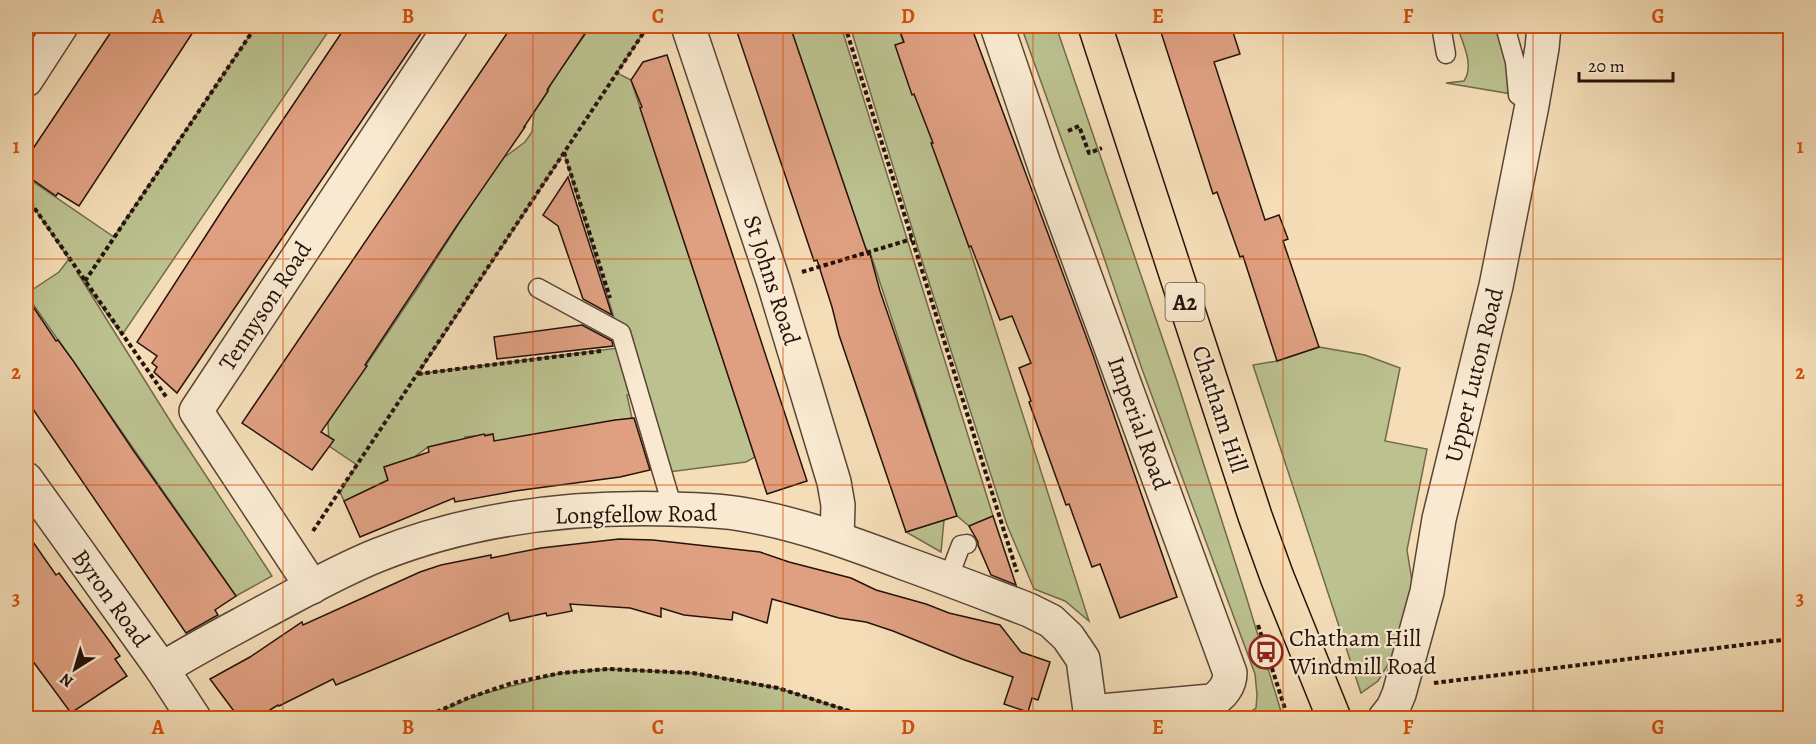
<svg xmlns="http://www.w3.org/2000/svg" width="1816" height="744" font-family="Alegreya,serif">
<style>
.green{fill:#bbc18f;stroke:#706a4d;stroke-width:1.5}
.building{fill:#dfa082;stroke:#25120b;stroke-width:1.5}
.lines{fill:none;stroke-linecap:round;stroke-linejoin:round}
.lane-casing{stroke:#594536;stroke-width:21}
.street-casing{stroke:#594536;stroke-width:36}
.primary-casing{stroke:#25120b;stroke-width:36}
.path{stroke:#25120b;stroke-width:4;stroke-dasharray:4.5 3;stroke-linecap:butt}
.lane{stroke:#f8e9d0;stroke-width:18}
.street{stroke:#f8e9d0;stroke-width:33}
.primary{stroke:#f4ddb7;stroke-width:33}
.grid{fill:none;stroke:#d4520c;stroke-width:1.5;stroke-opacity:0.55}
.labels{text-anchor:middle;stroke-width:4.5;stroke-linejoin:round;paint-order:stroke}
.shield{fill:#f8e9d0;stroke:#645246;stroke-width:1.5}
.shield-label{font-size:22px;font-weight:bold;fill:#25120b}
.street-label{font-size:24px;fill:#25120b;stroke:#f8e9d0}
.poi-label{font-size:24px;fill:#25120b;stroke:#f8e9d0;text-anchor:start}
.neatline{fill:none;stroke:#d4520c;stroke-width:2}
.grid-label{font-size:20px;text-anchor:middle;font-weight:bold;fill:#d4520c}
</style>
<rect width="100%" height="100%" fill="#f4ddb7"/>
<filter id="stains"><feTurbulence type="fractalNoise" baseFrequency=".00333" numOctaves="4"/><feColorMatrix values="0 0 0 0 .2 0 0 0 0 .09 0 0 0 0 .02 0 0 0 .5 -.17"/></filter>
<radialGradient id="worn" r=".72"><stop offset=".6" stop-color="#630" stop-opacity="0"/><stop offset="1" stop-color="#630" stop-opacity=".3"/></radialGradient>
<g class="green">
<polygon points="256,26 332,26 122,335 77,272 174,427 272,576 236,596 26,294 59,272 69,259 26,196 26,177 114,237"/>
<polygon points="591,26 648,26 617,73 631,80 755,457 746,462 661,473 564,153 418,374 618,348 633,394 627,395 632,418 590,425 497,458 492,434 465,437 468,462 459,465 453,441 428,447 413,458 384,467 391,491 373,487 344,501 340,492 357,465 329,446 328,422 419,286 479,192 502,159 525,142 532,132 534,112 548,91 552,81"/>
<polygon points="790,26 841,26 993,516 969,526 956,515 871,255 865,247"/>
<polygon points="850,26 898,26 1089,621 1065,601 1034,589 1007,525 918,248"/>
<polygon points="1021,26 1056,26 1177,381 1246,596 1283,718 1241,718 1256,708 1257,695 1255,674 1142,369 1101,249"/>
<path d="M1457 26H1500L1518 95 1446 83 1464 81C1475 65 1462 42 1457 26Z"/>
<polygon points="1319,347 1365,355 1400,368 1385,441 1427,449 1407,550 1413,587 1395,653 1378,681 1361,693 1253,365 1277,361"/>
<polygon points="944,520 941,552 906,532"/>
<polygon points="608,669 693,673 778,688 871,718 424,718 478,695 561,673"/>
</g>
<g class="building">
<polygon points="115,26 197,26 79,206 58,193 56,196 26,175 26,159"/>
<polygon points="346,26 426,26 177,393 154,372 157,367 152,363 157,356 137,342 225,206"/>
<polygon points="512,26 590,26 547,90 548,91 524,127 525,127 456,227 365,365 367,366 321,432 334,440 312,470 242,423"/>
<polygon points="735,26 790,26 868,255 870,254 880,291 957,516 906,532 839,335 832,307 817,260 814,261"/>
<polygon points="898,26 971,26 1093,355 1177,597 1120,618 1100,564 1092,567 1069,504 1066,505 1029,402 1031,401 1019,368 1031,363 1012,316 1000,320 971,246 969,247 931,143 933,143 914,94 912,95 895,45 904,42"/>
<polygon points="1159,26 1231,26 1240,54 1214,62 1265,220 1279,215 1288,239 1283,241 1319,347 1277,361 1243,256 1240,257 1217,192 1213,194"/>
<polygon points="667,55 807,481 767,494 644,120 640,108 642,107 631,80 643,62"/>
<polygon points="568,177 581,218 612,315 583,299 558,226 543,215"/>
<polygon points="26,296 56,341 58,340 74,362 133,450 236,596 215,610 218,615 186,633 26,399"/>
<polygon points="582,325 612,341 613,346 497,359 494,337"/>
<polygon points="634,418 650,470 620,477 515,491 455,502 454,498 360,537 344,501 388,480 384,467 429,452 428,447 484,434 485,436 493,434 494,441 615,420"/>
<polygon points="993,516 1016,585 991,575 978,545 978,542 969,526"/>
<polygon points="26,532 56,575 59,573 108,639 120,656 115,659 127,676 71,713 26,652"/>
<polygon points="619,539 653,540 760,552 789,562 851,578 876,590 926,604 949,613 1000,625 1021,652 1050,662 1038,700 1032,698 1028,712 1004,704 1013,677 962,659 893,631 866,622 839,618 772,599 767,623 733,612 732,620 684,615 661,608 661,617 630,608 570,604 572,611 547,616 546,613 510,621 508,613 336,685 333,679 279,706 278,705 257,718 239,718 210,679 250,657 302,622 303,625 420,572 441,565 491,555 491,558 541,548"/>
</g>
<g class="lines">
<g class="lane-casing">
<g id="lane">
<polyline points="1441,26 1446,54"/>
<polyline points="1505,26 1515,62 1518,95 1532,105"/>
<polyline points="538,288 621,333 673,509"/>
<polyline points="948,579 961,545 967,544"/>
</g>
</g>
<g class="street-casing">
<g id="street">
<polyline points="688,26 773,280 834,482 838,505 837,538"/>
<path d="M997 26 1045 167 1230 673C1230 685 1222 696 1211 701L1090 712"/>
<polyline points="26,80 61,26"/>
<polyline points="26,479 162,669 194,718"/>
<polyline points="312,587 196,411 451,26"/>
<path d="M162 669C194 649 229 631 262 613 300 593 338 571 378 555 471 518 573 506 672 509 695 510 718 510 741 514 797 523 851 543 904 563 946 578 987 594 1029 610L1051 621 1068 637 1083 659 1091 718"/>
<polyline points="1385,718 1393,708 1399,694 1427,592 1439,519 1496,286 1532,105 1542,48 1544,26"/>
</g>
</g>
<g class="primary-casing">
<polyline id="primary" points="1095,26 1255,516 1277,577 1334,718"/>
</g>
<g class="path">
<polyline points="845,26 1017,572"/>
<polyline points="1068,131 1079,126 1089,153 1102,148"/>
<polyline points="564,152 610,298"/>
<polyline points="26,196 167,398"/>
<polyline points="802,272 912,239"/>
<polyline points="85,281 256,26"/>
<polyline points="418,374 601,351"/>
<polyline points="313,531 648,26"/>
<polyline points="1258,625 1288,718"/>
<polyline points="1434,683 1790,639"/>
<polyline points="423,718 468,698 512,683 561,673 608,669 693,673 778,688 871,718"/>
</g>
<use href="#lane" class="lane"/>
<use href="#street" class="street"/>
<use href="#primary" class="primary"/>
</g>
<path class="grid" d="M283 26V718M533 26V718M783 26V718M1033 26V718M1283 26V718M1533 26V718M26 259H1790M26 485H1790"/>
<defs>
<g id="bus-ring" transform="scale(1.725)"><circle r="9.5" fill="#f8e9d0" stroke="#8f2418" stroke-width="1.5"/><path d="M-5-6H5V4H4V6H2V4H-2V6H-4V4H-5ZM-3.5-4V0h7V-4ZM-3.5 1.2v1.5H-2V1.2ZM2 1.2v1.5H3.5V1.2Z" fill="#8f2418"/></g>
</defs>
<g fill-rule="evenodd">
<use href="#bus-ring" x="1266" y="652"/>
</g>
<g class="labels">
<rect class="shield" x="1165.5" y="283" width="39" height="38" rx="4.5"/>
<g class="shield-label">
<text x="1185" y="310">A2</text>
</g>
<g class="street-label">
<text transform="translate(772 280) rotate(72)" y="8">St Johns Road</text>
<text transform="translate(265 306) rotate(-57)" y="8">Tennyson Road</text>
<text transform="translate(1474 375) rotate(-76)" y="8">Upper Luton Road</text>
<text transform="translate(1220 409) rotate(72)" y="8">Chatham Hill</text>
<text transform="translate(1139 423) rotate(70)" y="8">Imperial Road</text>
<text transform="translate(636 514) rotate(-1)" y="8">Longfellow Road</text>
<text transform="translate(111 598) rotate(54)" y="8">Byron Road</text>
</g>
<g class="poi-label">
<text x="1289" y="646">Chatham Hill<tspan x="1289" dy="28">Windmill Road</tspan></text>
</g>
</g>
<rect width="1816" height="744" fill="none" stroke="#f4ddb7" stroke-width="66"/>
<g transform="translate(75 669) rotate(217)" stroke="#f8e9d0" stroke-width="4.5" paint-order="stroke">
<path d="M0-4.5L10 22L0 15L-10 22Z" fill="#25120b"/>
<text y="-9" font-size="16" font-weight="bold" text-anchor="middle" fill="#25120b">N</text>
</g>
<path d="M1579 72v9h94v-9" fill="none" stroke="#25120b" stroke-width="3"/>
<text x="1588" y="72" font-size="18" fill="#25120b" stroke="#f8e9d0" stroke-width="4.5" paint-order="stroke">20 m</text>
<rect x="33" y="33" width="1750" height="678" class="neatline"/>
<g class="grid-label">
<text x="158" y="23">A</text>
<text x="408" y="23">B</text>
<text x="658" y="23">C</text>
<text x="908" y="23">D</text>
<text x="1158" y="23">E</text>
<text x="1408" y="23">F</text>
<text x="1658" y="23">G</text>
<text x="16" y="153">1</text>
<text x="1800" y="153">1</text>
<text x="16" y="379">2</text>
<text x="1800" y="379">2</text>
<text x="16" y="605">3</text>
<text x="1800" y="605">3</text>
<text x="158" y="734">A</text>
<text x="408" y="734">B</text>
<text x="658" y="734">C</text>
<text x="908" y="734">D</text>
<text x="1158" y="734">E</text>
<text x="1408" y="734">F</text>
<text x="1658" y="734">G</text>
</g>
<rect width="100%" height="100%" filter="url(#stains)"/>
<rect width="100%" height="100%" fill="url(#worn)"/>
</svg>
